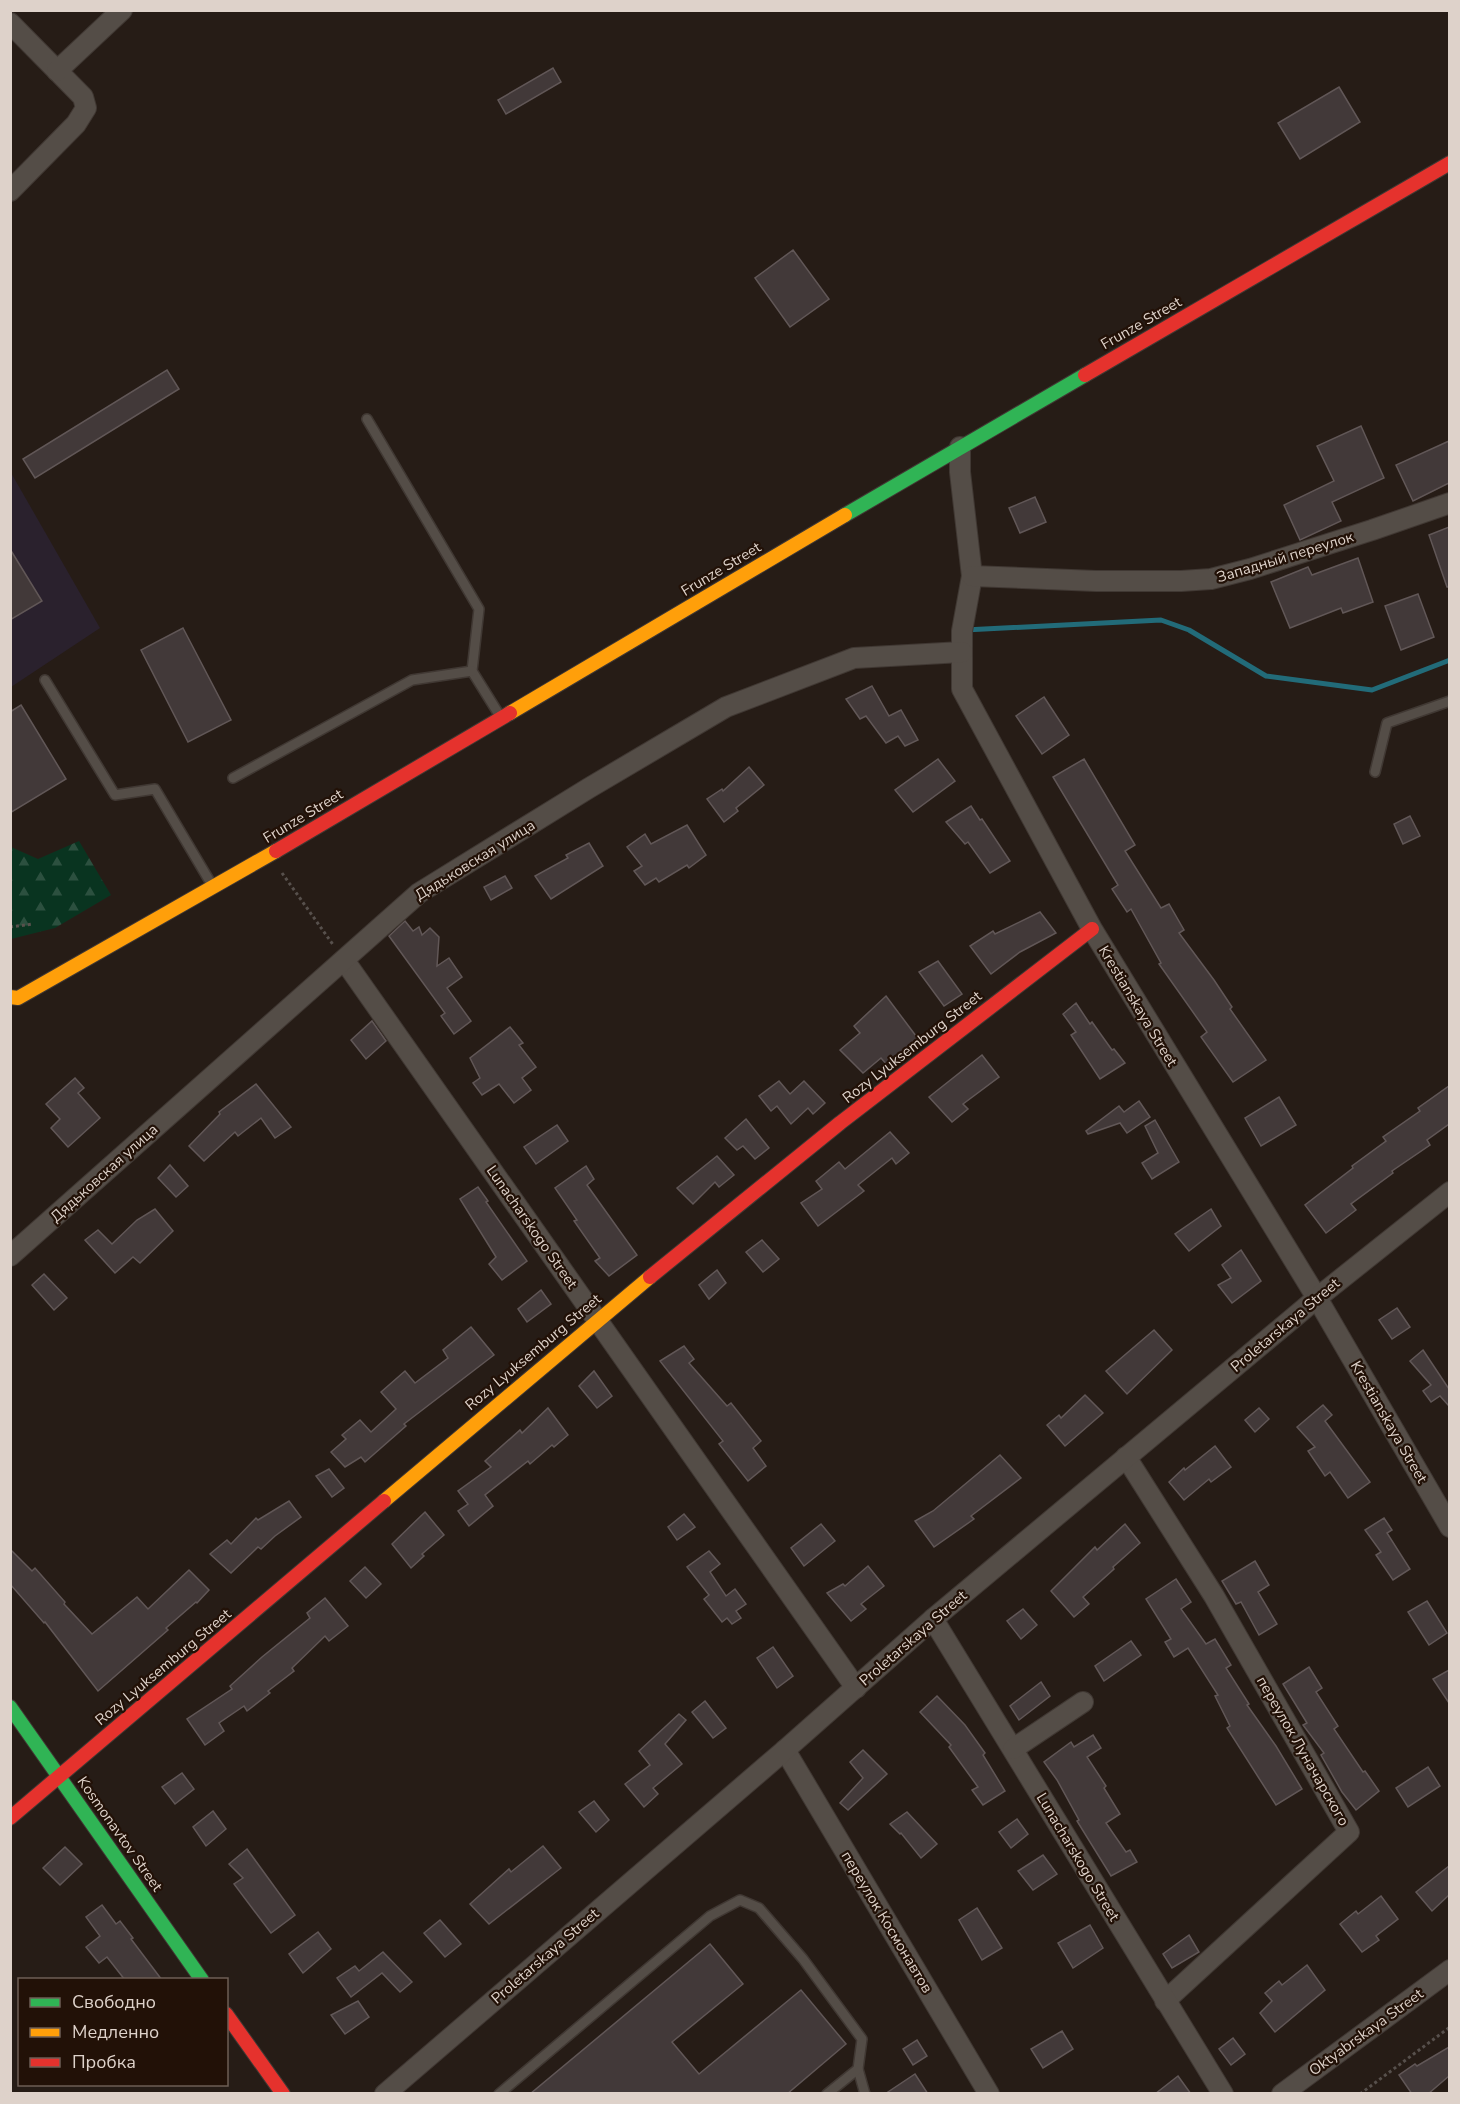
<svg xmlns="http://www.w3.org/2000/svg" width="1460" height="2104" font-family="'Nunito Sans',sans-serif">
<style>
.commercial{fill:#2a212d}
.forest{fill:url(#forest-firs)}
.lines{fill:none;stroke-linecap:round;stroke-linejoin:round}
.stream{stroke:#226b79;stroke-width:5}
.building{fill:#423939;stroke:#615757;stroke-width:1.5}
.lane-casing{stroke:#403833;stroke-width:12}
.street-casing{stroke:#403833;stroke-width:22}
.fast-casing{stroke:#403833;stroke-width:16}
.slow-casing{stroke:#403833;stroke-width:16}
.jam-casing{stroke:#403833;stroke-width:16}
.path{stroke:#57504c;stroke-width:3;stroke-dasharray:3 3;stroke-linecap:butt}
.lane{stroke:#544d47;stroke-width:9}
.street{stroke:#544d47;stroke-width:20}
.fast{stroke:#30b455;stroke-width:14}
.slow{stroke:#ff9f0a;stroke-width:14}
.jam{stroke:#e5322d;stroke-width:14}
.labels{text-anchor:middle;stroke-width:4.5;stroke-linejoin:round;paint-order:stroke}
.street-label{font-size:15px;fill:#ded2ca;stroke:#221107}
</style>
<defs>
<pattern id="forest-firs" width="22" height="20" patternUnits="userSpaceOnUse" patternTransform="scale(1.5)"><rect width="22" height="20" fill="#093420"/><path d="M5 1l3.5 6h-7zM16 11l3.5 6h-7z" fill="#2c503f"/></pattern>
</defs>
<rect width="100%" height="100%" fill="#261c16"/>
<polygon class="commercial" points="10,471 100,628 11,687 10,687"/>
<polygon class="forest" points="79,841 111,895 55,928 11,939 11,847 38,859"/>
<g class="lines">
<polyline class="stream" points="965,630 1161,620 1189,630 1266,676 1372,690 1450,660"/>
</g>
<g class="building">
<polygon points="553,68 561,82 506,114 498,100"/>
<polygon points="1339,87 1360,122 1300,159 1278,123"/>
<polygon points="793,250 829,299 790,327 755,278"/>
<polygon points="167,370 179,389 35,478 23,459"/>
<polygon points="1361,426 1384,478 1332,502 1341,521 1300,540 1284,505 1334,481 1317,446"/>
<polygon points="1449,441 1449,483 1413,501 1396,465"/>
<polygon points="1035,497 1046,522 1020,533 1009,508"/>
<polygon points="1449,527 1449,587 1447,587 1429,535"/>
<polygon points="10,549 42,601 10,620"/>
<polygon points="1358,558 1373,602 1343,613 1341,608 1290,628 1271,582 1308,567 1312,575"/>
<polygon points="1418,594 1434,637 1401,650 1385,606"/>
<polygon points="183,628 231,720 188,742 141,650"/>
<polygon points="872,686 889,716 901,710 918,740 905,746 898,736 886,743 866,716 860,719 846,699"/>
<polygon points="1044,697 1069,735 1042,754 1016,716"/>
<polygon points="21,705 66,779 10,813 10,712"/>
<polygon points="938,759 955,781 913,812 895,790"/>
<polygon points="1084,759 1135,845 1125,851 1161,908 1169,904 1184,930 1179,933 1214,980 1232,1007 1230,1009 1266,1060 1233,1082 1201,1037 1207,1032 1159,964 1161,963 1131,909 1127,912 1112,889 1118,885 1053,777"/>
<polygon points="749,767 764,785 736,808 738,811 724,822 707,799 722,789 723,791"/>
<polygon points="971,806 980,820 982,819 1010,861 990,873 968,842 965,844 946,822"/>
<polygon points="1410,816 1420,836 1403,844 1394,824"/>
<polygon points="687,825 706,855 689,868 687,865 659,882 656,878 645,885 634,871 642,866 627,847 645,834 651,844"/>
<polygon points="589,843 603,866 551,899 535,876 568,858 566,855"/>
<polygon points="505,876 512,888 491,900 484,887"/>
<polygon points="1040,912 1056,933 1020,952 991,974 970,946 993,931 995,934"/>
<polygon points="405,921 413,931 419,927 422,935 430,928 439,937 437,966 449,958 462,977 447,988 471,1021 454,1034 441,1016 445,1013 389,936"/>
<polygon points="938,961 962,994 944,1006 919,972"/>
<polygon points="886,996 919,1040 888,1066 881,1058 863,1073 840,1050 860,1033 854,1026"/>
<polygon points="1076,1003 1090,1024 1092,1022 1112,1050 1114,1049 1125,1063 1100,1079 1071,1035 1076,1032 1063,1014"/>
<polygon points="372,1021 386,1041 366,1059 351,1040"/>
<polygon points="510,1027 523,1043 519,1045 536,1067 522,1078 531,1090 514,1103 499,1084 482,1095 473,1083 480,1078 470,1058"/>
<polygon points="982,1055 999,1077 963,1104 968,1109 952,1122 929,1097"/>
<polygon points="75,1078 84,1088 78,1093 100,1118 68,1147 51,1128 60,1119 46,1104"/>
<polygon points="779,1081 790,1094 804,1081 825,1103 813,1114 808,1108 791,1124 777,1106 771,1111 759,1096"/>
<polygon points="256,1084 291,1127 275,1138 261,1118 238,1136 235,1132 204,1161 189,1146 220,1114 219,1112"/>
<polygon points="1449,1086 1449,1124 1427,1140 1430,1145 1392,1171 1393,1173 1351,1204 1356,1210 1326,1233 1305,1205 1353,1168 1352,1166 1386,1141 1383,1137 1420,1111 1418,1108"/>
<polygon points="1279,1097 1296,1125 1261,1146 1245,1118"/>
<polygon points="1139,1101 1150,1117 1127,1133 1120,1123 1088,1134 1086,1131 1119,1106 1124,1112"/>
<polygon points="746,1119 769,1148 755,1159 743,1146 737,1150 725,1138"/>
<polygon points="1155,1120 1179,1162 1152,1179 1142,1163 1158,1153 1145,1126"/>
<polygon points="557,1125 568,1141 536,1164 524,1147"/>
<polygon points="890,1132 909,1153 896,1164 892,1158 858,1185 864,1191 818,1226 801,1203 822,1189 816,1181 839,1162 845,1169"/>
<polygon points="717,1156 734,1175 719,1187 715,1182 693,1204 677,1188"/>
<polygon points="170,1165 188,1186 176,1197 158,1178"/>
<polygon points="586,1166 594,1179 587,1185 637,1255 609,1276 595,1261 600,1258 574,1221 577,1220 555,1188"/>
<polygon points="478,1187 488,1201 486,1202 527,1261 502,1280 489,1264 496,1257 460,1199"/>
<polygon points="155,1209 173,1231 140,1263 133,1257 115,1273 85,1240 98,1230 112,1244 137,1220"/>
<polygon points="1211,1209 1221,1226 1189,1251 1175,1234"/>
<polygon points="762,1240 779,1259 763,1272 746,1252"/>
<polygon points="1241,1250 1261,1281 1232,1303 1218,1285 1231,1278 1222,1265"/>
<polygon points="717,1270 726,1283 709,1299 699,1285"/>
<polygon points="44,1274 67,1298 54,1310 32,1285"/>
<polygon points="541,1290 551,1304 527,1322 518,1309"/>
<polygon points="1397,1308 1410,1327 1392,1339 1379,1320"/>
<polygon points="471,1327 494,1355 404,1424 406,1426 365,1462 361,1457 345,1467 331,1452 346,1439 342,1435 360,1420 371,1432 396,1409 381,1392 405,1371 415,1383 448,1358 443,1350"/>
<polygon points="1154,1330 1172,1350 1127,1394 1106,1371"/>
<polygon points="684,1346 694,1359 689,1363 727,1406 731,1403 761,1441 753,1448 766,1466 748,1481 719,1444 723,1441 660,1361"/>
<polygon points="1423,1350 1449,1389 1449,1406 1440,1396 1431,1402 1423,1391 1431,1385 1410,1361"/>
<polygon points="594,1371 612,1396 597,1408 579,1386"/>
<polygon points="1085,1395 1103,1413 1065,1446 1047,1425 1059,1415 1061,1418"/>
<polygon points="1323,1405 1332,1415 1325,1421 1370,1482 1348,1498 1330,1472 1325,1476 1308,1451 1315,1447 1297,1427"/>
<polygon points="548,1408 568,1435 554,1447 552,1445 530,1464 528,1461 485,1495 493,1506 469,1526 458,1511 468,1504 458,1491 491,1467 485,1461 520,1430 522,1433"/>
<polygon points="1259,1408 1269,1419 1255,1432 1245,1420"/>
<polygon points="1215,1446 1231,1467 1211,1482 1209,1479 1184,1500 1169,1482 1184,1468 1185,1470"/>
<polygon points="1000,1455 1021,1478 971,1516 974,1519 934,1547 915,1521 933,1511"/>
<polygon points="329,1469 344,1488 332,1497 316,1476"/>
<polygon points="289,1501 301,1517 275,1536 261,1549 258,1547 231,1573 210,1554 227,1540 231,1544 256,1518 258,1520"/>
<polygon points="425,1512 444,1535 422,1554 424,1556 411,1568 392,1544"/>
<polygon points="684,1514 695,1527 677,1540 668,1527"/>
<polygon points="1384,1518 1392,1530 1387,1533 1410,1569 1393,1580 1376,1555 1381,1552 1365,1530"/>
<polygon points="821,1524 835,1541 804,1566 791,1548"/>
<polygon points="1125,1524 1140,1543 1113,1567 1114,1569 1083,1597 1089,1604 1074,1617 1051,1591 1095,1547 1097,1550"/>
<polygon points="10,1549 32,1571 35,1568 65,1602 64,1604 92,1634 137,1597 148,1609 189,1570 209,1590 197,1603 196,1602 166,1628 168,1630 98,1691 45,1622 44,1623 10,1584"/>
<polygon points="709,1551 720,1564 710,1572 726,1596 735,1589 746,1604 736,1611 741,1618 732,1624 727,1618 722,1622 704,1599 709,1595 687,1567"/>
<polygon points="1255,1561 1269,1585 1258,1592 1277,1624 1259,1635 1241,1602 1236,1604 1222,1581"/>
<polygon points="868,1566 884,1586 861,1604 866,1609 851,1621 827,1593 843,1584 845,1586"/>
<polygon points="365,1567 381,1584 366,1598 350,1581"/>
<polygon points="1176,1579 1191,1602 1181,1609 1206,1644 1215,1639 1231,1665 1226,1668 1249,1704 1247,1705 1276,1746 1302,1789 1276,1805 1227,1728 1230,1726 1215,1696 1218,1695 1188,1648 1174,1657 1165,1642 1171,1639 1146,1599"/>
<polygon points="325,1598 348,1626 329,1641 325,1636 292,1668 294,1671 268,1691 270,1693 247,1711 244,1706 219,1723 224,1731 205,1745 187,1719 232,1689 230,1686 262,1657 310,1618 307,1613"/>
<polygon points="1427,1601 1447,1633 1429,1645 1408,1612"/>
<polygon points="1023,1609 1037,1625 1021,1639 1007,1621"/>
<polygon points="1131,1641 1141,1655 1104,1681 1095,1666"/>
<polygon points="773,1647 793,1676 777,1688 757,1658"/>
<polygon points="1309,1667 1322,1688 1316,1692 1338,1726 1334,1729 1363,1772 1365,1771 1379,1791 1356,1810 1342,1792 1321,1755 1324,1753 1303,1725 1307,1723 1283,1684"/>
<polygon points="1449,1670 1449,1703 1433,1679"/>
<polygon points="1041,1682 1050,1696 1019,1720 1010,1706"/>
<polygon points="937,1696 965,1725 985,1753 983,1755 1005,1791 983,1805 972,1790 978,1787 949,1747 951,1745 920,1712"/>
<polygon points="705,1701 726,1728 713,1738 692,1712"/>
<polygon points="679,1714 686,1720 665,1744 682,1764 653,1788 658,1794 644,1807 625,1784 650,1765 639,1751"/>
<polygon points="1093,1735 1101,1748 1087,1757 1106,1786 1104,1788 1120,1814 1106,1823 1126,1852 1130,1850 1137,1862 1111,1876 1077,1821 1079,1820 1057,1780 1044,1762 1071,1742 1074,1747"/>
<polygon points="863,1750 887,1774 848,1810 840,1803 863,1778 850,1762"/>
<polygon points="1428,1767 1440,1786 1408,1807 1396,1788"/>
<polygon points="182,1773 194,1789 175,1804 162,1787"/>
<polygon points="594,1801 609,1820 596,1832 579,1812"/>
<polygon points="213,1811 226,1829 206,1846 193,1827"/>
<polygon points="907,1812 937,1844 921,1858 901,1833 900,1834 890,1824"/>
<polygon points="1017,1819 1028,1834 1011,1848 999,1832"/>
<polygon points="543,1846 561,1868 489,1924 470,1904 509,1869 511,1872"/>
<polygon points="65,1847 82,1864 60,1885 43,1868"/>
<polygon points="247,1849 295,1915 271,1933 234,1884 243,1878 229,1864"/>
<polygon points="1043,1855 1057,1874 1033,1890 1018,1871"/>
<polygon points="1449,1866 1449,1895 1432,1911 1416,1892"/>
<polygon points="1381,1896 1398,1919 1376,1936 1379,1940 1362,1952 1340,1924 1356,1911 1358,1914"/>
<polygon points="102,1905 116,1924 120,1921 133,1938 131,1939 162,1980 125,1980 107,1957 99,1963 86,1947 100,1936 86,1917"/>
<polygon points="977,1908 1002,1948 982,1960 959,1920"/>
<polygon points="440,1920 461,1944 445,1957 424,1933"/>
<polygon points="1090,1925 1103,1948 1073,1968 1058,1943"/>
<polygon points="318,1932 331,1949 303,1973 289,1954"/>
<polygon points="1189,1935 1199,1952 1172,1968 1163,1954"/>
<polygon points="710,1944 743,1984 672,2042 699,2074 801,1990 846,2044 787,2094 530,2094"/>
<polygon points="383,1952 412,1982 400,1992 382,1973 351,1997 337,1978 355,1966 359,1971"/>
<polygon points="1307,1965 1325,1990 1275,2032 1260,2013 1272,2001 1265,1993 1279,1981 1282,1985"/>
<polygon points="358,2001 369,2017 345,2034 331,2015"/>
<polygon points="1062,2031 1073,2049 1043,2068 1031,2049"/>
<polygon points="1233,2038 1245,2054 1231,2065 1219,2049"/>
<polygon points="917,2040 927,2056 913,2065 903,2049"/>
<polygon points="1449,2047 1449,2076 1428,2094 1412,2094 1399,2075 1415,2064 1417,2066"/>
<polygon points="915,2074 928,2094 885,2094"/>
<polygon points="1178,2076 1191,2094 1155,2094"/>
</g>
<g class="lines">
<g class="lane-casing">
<g id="lane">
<polyline points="367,419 479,609 472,671 500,716"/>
<polyline points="45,680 115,795 155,789 212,885"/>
<polyline points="1375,772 1387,723 1450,701"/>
<polyline points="233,778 412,680 472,671"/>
<polyline points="858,2069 865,2094"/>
<polyline points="499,2094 710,1916 740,1900 759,1908 803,1959 862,2039 858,2069 827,2094"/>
</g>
</g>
<g class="street-casing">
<g id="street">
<polyline points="10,23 83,97 86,108 76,124 10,191"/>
<polyline points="57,71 122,10"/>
<polyline points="960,447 960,472 972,576 962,631 962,689 1092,929 1317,1298 1450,1527"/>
<polyline points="972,576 1096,581 1181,581 1211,579 1250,569 1372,530 1450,503"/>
<polyline points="344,960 856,1688"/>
<polyline points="10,1256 419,893 589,788 726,707 854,658 962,652"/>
<polyline points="1126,1457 1214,1596 1349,1832 1165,2001"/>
<polyline points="933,1619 1223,2094"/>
<polyline points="1013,1749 1083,1702"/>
<polyline points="785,1750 989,2094"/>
<polyline points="385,2094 785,1750 933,1619 1317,1298 1450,1192"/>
<polyline points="1282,2094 1450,1970"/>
</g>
</g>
<g class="fast-casing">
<g id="fast">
<polyline points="845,515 1085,375"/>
<polyline points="10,1707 202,1980"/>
</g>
</g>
<g class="slow-casing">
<g id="slow">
<polyline points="510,713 845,515"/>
<polyline points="10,997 18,998 276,851"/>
<polyline points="384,1501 650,1277"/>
</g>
</g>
<g class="jam-casing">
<g id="jam">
<polyline points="1085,375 1450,163"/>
<polyline points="276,851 510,713"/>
<polyline points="650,1277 840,1123 1092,929"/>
<polyline points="10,1818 384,1501"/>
<polyline points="226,2014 283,2094"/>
</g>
</g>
<g class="path">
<polyline points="282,873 334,946"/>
<polyline points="10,927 33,924"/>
<polyline points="1360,2094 1450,2027"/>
</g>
<use href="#lane" class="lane"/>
<use href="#street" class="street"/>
<use href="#fast" class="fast"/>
<use href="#slow" class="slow"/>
<use href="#jam" class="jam"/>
</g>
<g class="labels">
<g class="street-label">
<text transform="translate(1141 323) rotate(-30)" y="5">Frunze Street</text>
<text transform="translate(1285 557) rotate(-17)" y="5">Западный переулок</text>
<text transform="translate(721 569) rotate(-31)" y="5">Frunze Street</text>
<text transform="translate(303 816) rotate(-31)" y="5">Frunze Street</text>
<text transform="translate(475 860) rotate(-32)" y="5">Дядьковская улица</text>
<text transform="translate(1138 1006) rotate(59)" y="5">Krestianskaya Street</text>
<text transform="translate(912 1047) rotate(-38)" y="5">Rozy Lyuksemburg Street</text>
<text transform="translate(104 1173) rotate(-42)" y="5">Дядьковская улица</text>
<text transform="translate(532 1227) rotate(55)" y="5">Lunacharskogo Street</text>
<text transform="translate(1285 1325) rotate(-40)" y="5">Proletarskaya Street</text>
<text transform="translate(533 1352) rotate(-40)" y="5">Rozy Lyuksemburg Street</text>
<text transform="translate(1389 1422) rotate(60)" y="5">Krestianskaya Street</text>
<text transform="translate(913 1638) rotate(-41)" y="5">Proletarskaya Street</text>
<text transform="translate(163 1667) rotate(-40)" y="5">Rozy Lyuksemburg Street</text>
<text transform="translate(1303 1751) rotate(60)" y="5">переулок Луначарского</text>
<text transform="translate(120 1834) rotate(55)" y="5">Kosmonavtov Street</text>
<text transform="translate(1078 1857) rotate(59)" y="5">Lunacharskogo Street</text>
<text transform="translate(887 1922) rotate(59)" y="5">переулок Космонавтов</text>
<text transform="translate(545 1956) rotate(-41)" y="5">Proletarskaya Street</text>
<text transform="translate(1366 2032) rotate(-36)" y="5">Oktyabrskaya Street</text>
</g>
</g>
<rect width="1460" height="2104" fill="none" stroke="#ded2ca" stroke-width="24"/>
<rect x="18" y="1978" width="210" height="108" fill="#221107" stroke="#6d5e55" stroke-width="1.5"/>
<rect x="30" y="1998" width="30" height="9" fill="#30b455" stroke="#6d5e55" stroke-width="1.5"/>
<text x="72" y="2008" font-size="18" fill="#ded2ca">Свободно</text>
<rect x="30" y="2028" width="30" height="9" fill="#ff9f0a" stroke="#6d5e55" stroke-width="1.5"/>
<text x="72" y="2038" font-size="18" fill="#ded2ca">Медленно</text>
<rect x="30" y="2058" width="30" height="9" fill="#e5322d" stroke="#6d5e55" stroke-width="1.5"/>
<text x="72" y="2068" font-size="18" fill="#ded2ca">Пробка</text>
</svg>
